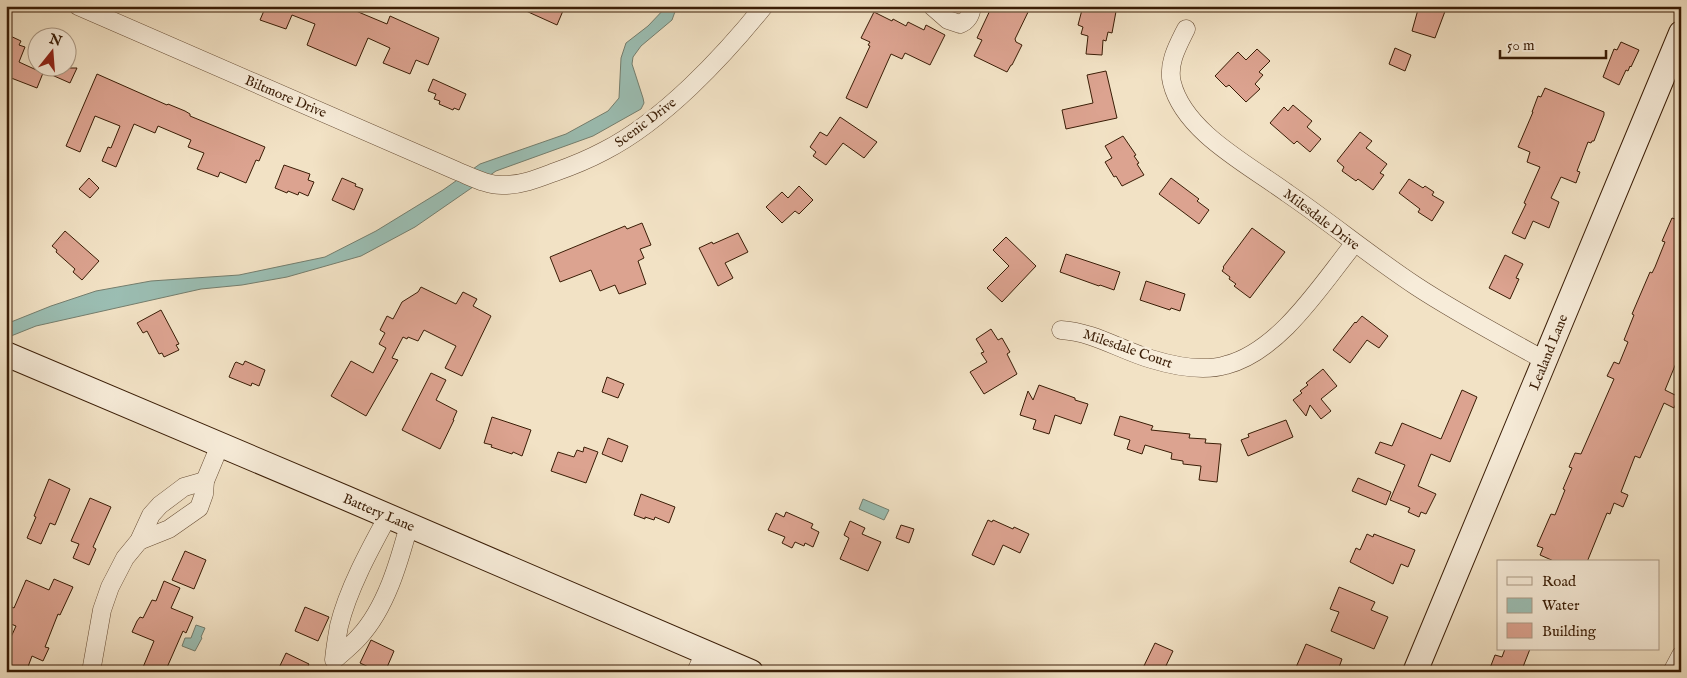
<svg xmlns="http://www.w3.org/2000/svg" width="1687" height="678" font-family="'IM FELL English',serif">
<style>
.water{fill:#9bbeb3;stroke:#747e6e}
.building{fill:#dca390;stroke:#3a1d06}
.lines{fill:none;stroke-linecap:round;stroke-linejoin:round}
.street-casing{stroke:#684e36;stroke-width:19}
.secondary-casing{stroke:#3a1d06;stroke-width:26}
.street{stroke:#f7ecd9;stroke-width:18}
.secondary{stroke:#f7ecd9;stroke-width:24}
.labels{text-anchor:middle;stroke-width:5;stroke-linejoin:round;paint-order:stroke}
.street-label{font-size:14px;fill:#3a1d06;stroke:#f7ecd9}
</style>
<rect width="100%" height="100%" fill="#f2e2c5"/>
<filter id="stains"><feTurbulence type="fractalNoise" baseFrequency=".004" numOctaves="4"/><feColorMatrix values="0 0 0 0 .2 0 0 0 0 .09 0 0 0 0 .02 0 0 0 .5 -.17"/></filter>
<radialGradient id="worn" r=".72"><stop offset=".6" stop-color="#630" stop-opacity="0"/><stop offset="1" stop-color="#630" stop-opacity=".3"/></radialGradient>
<g class="water">
<polygon points="667,6 677,6 672,20 641,46 633,57 632,64 643,98 644,103 641,109 593,136 496,171 415,227 361,256 287,277 242,285 201,289 36,326 6,338 6,324 51,306 96,291 151,281 239,275 325,257 376,231 443,190 480,164 566,134 608,111 619,98 621,58 626,43 648,26"/>
<polygon points="863,499 889,510 884,520 859,509"/>
<polygon points="196,625 205,628 201,637 202,638 195,651 182,646 185,638 191,638"/>
</g>
<g class="building">
<polygon points="266,6 344,6 387,24 390,16 439,38 428,65 416,60 410,74 383,63 390,48 368,38 356,66 307,45 315,24 292,15 286,29 260,20"/>
<polygon points="515,6 565,6 557,25"/>
<polygon points="992,6 1031,6 1015,39 1016,42 1022,45 1012,65 1011,65 1007,72 974,56 982,40 977,38"/>
<polygon points="1083,6 1117,6 1112,33 1108,32 1106,41 1103,40 1102,55 1086,54 1088,36 1081,34 1083,27 1078,25"/>
<polygon points="1419,6 1447,6 1435,38 1412,31"/>
<polygon points="874,12 892,21 893,19 906,26 908,22 924,30 926,25 945,35 930,65 905,53 902,59 891,54 867,108 846,98 870,46 868,45 870,42 861,38"/>
<polygon points="6,34 21,41 19,45 25,47 19,62 43,73 37,88 6,76"/>
<polygon points="1621,42 1639,50 1631,67 1630,66 1628,71 1626,70 1619,85 1603,77 1614,49 1617,50"/>
<polygon points="1395,48 1411,55 1405,71 1389,64"/>
<polygon points="1257,49 1270,61 1259,72 1263,75 1255,84 1260,89 1246,102 1229,85 1226,87 1215,76 1238,52 1246,60"/>
<polygon points="36,68 77,68 70,83"/>
<polygon points="1106,71 1117,118 1066,129 1062,110 1093,103 1087,75"/>
<polygon points="97,74 167,105 168,104 185,111 190,114 190,116 265,147 259,161 256,160 246,183 220,172 218,177 197,169 204,153 188,147 191,140 158,126 155,133 134,124 116,167 102,161 108,147 111,148 120,126 95,116 80,152 66,146"/>
<polygon points="433,79 466,94 459,110 454,108 453,110 439,104 440,101 434,99 436,94 428,91"/>
<polygon points="1545,88 1604,112 1604,115 1594,141 1592,141 1591,143 1588,142 1577,171 1580,172 1576,183 1561,177 1551,198 1559,202 1549,228 1533,221 1525,239 1512,233 1526,204 1524,203 1540,167 1527,162 1530,152 1518,147 1533,112 1532,112 1538,96 1541,97"/>
<polygon points="1293,105 1312,121 1307,127 1321,139 1310,152 1297,141 1294,144 1270,123 1284,107 1288,111"/>
<polygon points="840,117 877,142 864,158 843,143 826,165 813,156 816,152 810,147 820,132 827,136"/>
<polygon points="1360,132 1372,141 1366,148 1387,164 1380,173 1384,175 1373,190 1358,179 1356,181 1342,171 1344,167 1337,161"/>
<polygon points="1123,136 1136,155 1134,156 1139,163 1137,164 1144,175 1122,186 1116,176 1114,177 1105,162 1112,158 1105,146"/>
<polygon points="284,165 310,174 308,180 314,182 308,196 299,192 298,195 288,191 287,193 275,188"/>
<polygon points="89,178 99,188 90,198 79,189"/>
<polygon points="342,178 356,184 355,186 363,189 354,210 332,200"/>
<polygon points="1171,178 1199,199 1197,201 1209,210 1199,224 1159,194"/>
<polygon points="1409,179 1423,188 1425,186 1434,192 1432,195 1444,202 1432,221 1418,212 1420,209 1399,193"/>
<polygon points="799,186 813,200 799,214 795,211 782,223 766,207 782,192 788,198"/>
<polygon points="1672,218 1681,221 1681,351 1665,390 1679,397 1674,408 1664,403 1640,458 1635,456 1621,492 1628,495 1623,507 1614,503 1610,514 1607,513 1587,562 1556,562 1540,555 1543,548 1537,546 1551,514 1555,515 1565,490 1563,489 1572,468 1569,467 1575,453 1581,454 1614,379 1607,376 1614,362 1619,364 1628,342 1624,340 1634,315 1632,314 1650,272 1652,273 1655,267 1665,242 1662,241"/>
<polygon points="642,223 651,245 640,249 644,258 638,261 646,284 619,294 615,285 600,291 591,270 560,282 550,257 625,226 627,229"/>
<polygon points="1252,228 1285,252 1250,298 1234,286 1236,284 1229,279 1230,277 1222,271 1224,268 1223,267"/>
<polygon points="65,231 99,261 82,280 73,272 75,269 56,252 57,250 52,246"/>
<polygon points="738,233 748,252 725,263 733,278 718,286 699,248 712,242 713,244"/>
<polygon points="1006,237 1036,266 1002,302 987,288 1009,266 993,250"/>
<polygon points="1066,254 1120,272 1114,290 1100,285 1099,286 1060,272"/>
<polygon points="1505,255 1523,264 1516,278 1519,279 1510,299 1489,288"/>
<polygon points="1146,281 1185,294 1180,311 1171,308 1170,310 1140,300"/>
<polygon points="421,287 456,304 463,292 477,299 473,306 491,316 462,376 445,368 456,346 424,330 418,341 408,337 407,339 403,337 392,358 398,360 366,416 331,396 351,361 373,373 386,348 379,344 385,333 380,330 387,316 393,319 402,302 418,292"/>
<polygon points="161,310 179,344 176,345 179,350 164,357 162,353 159,354 147,331 143,333 137,323"/>
<polygon points="1362,316 1388,336 1379,348 1367,340 1350,363 1333,350 1355,322 1356,323"/>
<polygon points="991,329 998,340 1002,338 1010,352 1007,354 1017,374 984,394 970,372 987,362 981,353 984,352 976,339"/>
<polygon points="245,361 265,370 259,386 252,383 251,386 229,377 235,363 236,362 243,365"/>
<polygon points="1323,369 1337,386 1321,399 1331,411 1321,419 1310,405 1306,416 1293,400 1302,393 1300,391 1308,385 1306,383"/>
<polygon points="431,373 446,380 436,400 457,411 453,420 454,420 440,449 402,430"/>
<polygon points="607,377 624,384 618,398 602,392"/>
<polygon points="1039,385 1075,398 1075,400 1088,404 1081,424 1055,415 1049,434 1033,429 1036,420 1020,415 1028,391 1033,400"/>
<polygon points="1462,390 1477,397 1450,462 1431,454 1418,486 1436,494 1426,514 1421,512 1419,517 1408,512 1410,508 1390,500 1405,465 1375,453 1380,442 1392,446 1402,423 1441,439"/>
<polygon points="1120,416 1153,426 1151,430 1190,434 1189,438 1206,439 1205,443 1221,444 1217,482 1199,480 1201,466 1183,464 1183,461 1171,459 1172,453 1145,445 1142,454 1127,449 1130,440 1114,435"/>
<polygon points="492,417 531,430 522,456 513,452 512,454 491,447 492,445 484,443"/>
<polygon points="1286,420 1293,437 1248,456 1241,440 1249,437 1248,434"/>
<polygon points="608,438 628,446 622,462 602,454"/>
<polygon points="584,447 598,452 586,483 551,471 558,452 574,457 577,450 583,452"/>
<polygon points="1358,478 1391,492 1386,505 1352,491"/>
<polygon points="49,479 70,489 55,525 50,523 41,544 27,538 36,517 34,516"/>
<polygon points="641,494 675,507 669,523 655,517 654,520 645,517 645,519 634,515"/>
<polygon points="90,498 111,507 93,547 96,549 89,565 73,558 79,544 71,541"/>
<polygon points="786,512 813,524 811,528 819,532 813,547 805,543 804,546 795,542 792,548 782,543 785,537 768,530 776,513 784,517"/>
<polygon points="988,520 992,522 993,520 1013,529 1014,527 1029,534 1020,553 1003,545 994,565 972,555"/>
<polygon points="850,521 865,528 862,534 881,542 868,571 840,559 849,538 844,535"/>
<polygon points="901,525 914,529 909,543 896,538"/>
<polygon points="1367,534 1373,537 1374,534 1415,550 1408,567 1401,564 1393,584 1350,562 1356,548 1360,550"/>
<polygon points="185,551 206,560 194,589 172,580"/>
<polygon points="54,579 73,587 60,615 58,614 45,647 49,648 43,661 32,656 26,672 6,672 6,648 16,626 6,622 6,604 14,608 26,580 49,590"/>
<polygon points="164,581 180,588 171,608 193,617 186,633 183,631 165,672 141,672 154,641 132,632 137,621 140,617 143,618 152,600 156,601"/>
<polygon points="1339,587 1375,602 1371,610 1388,617 1374,649 1331,631 1339,612 1330,609"/>
<polygon points="305,607 329,617 318,641 295,631"/>
<polygon points="371,640 394,651 385,672 379,672 360,663"/>
<polygon points="1155,643 1173,651 1163,672 1141,672"/>
<polygon points="1306,644 1342,659 1338,670 1336,672 1294,672"/>
<polygon points="1505,649 1530,649 1521,672 1498,672 1490,668 1495,655 1502,657"/>
<polygon points="286,653 309,664 305,672 277,672"/>
</g>
<g class="lines">
<g class="street-casing">
<g id="street">
<path d="M78 6 457 171C472 177 488 186 504 185 522 185 539 178 555 172 572 166 589 159 604 151 663 121 723 57 764 6"/>
<path d="M932 6 948 20 960 24C968 21 971 15 972 6"/>
<path d="M1186 29C1178 45 1167 64 1172 83 1184 132 1249 165 1287 193 1331 223 1372 257 1416 286 1457 313 1501 336 1544 360"/>
<path d="M1061 330C1094 332 1120 350 1151 359 1174 366 1203 372 1226 365 1280 351 1321 285 1354 244"/>
<path d="M388 516C370 549 348 589 339 626 337 637 335 649 334 660 342 653 352 645 359 637 386 608 399 562 409 525"/>
<polyline points="139,541 169,529 199,508 204,494 205,481 220,445"/>
<polyline points="91,672 102,610 110,587 125,558 139,541 151,515 160,505 184,487 205,481"/>
<polyline points="696,672 705,652"/>
<polyline points="1672,672 1681,655"/>
</g>
</g>
<g class="secondary-casing">
<g id="secondary">
<polyline points="6,354 346,498 751,672"/>
<polyline points="1415,672 1681,33"/>
</g>
</g>
<use href="#street" class="street"/>
<use href="#secondary" class="secondary"/>
</g>
<g class="labels">
<g class="street-label">
<text transform="translate(286 96) rotate(23)" y="5">Biltmore Drive</text>
<text transform="translate(645 122) rotate(-37)" y="5">Scenic Drive</text>
<text transform="translate(1322 219) rotate(37)" y="5">Milesdale Drive</text>
<text transform="translate(1128 348) rotate(19)" y="5">Milesdale Court</text>
<text transform="translate(1548 352) rotate(-68)" y="5">Lealand Lane</text>
<text transform="translate(379 512) rotate(23)" y="5">Battery Lane</text>
</g>
</g>
<rect width="1687" height="678" fill="none" stroke="#f2e2c5" stroke-width="25"/>
<rect x="8" y="8" width="1672" height="663" fill="none" stroke="#3a1d06" stroke-width="2.5"/>
<rect x="12" y="12" width="1662" height="653" fill="none" stroke="#3a1d06"/>
<rect x="1497" y="560" width="162" height="90" fill="#f7ecd9" stroke="#ab9985"/>
<rect x="1507" y="577" width="25" height="8" fill="#f7ecd9" stroke="#ab9985"/>
<text x="1542" y="586" font-size="15" fill="#3a1d06">Road</text>
<rect x="1507" y="598" width="25" height="15" fill="#9bbeb3" stroke="#ab9985"/>
<text x="1542" y="610" font-size="15" fill="#3a1d06">Water</text>
<rect x="1507" y="623" width="25" height="15" fill="#dca390" stroke="#ab9985"/>
<text x="1542" y="636" font-size="15" fill="#3a1d06">Building</text>
<g transform="translate(52 52) rotate(17)"><circle r="24" fill="#f7ecd9" stroke="#ab9985"/>
<path d="M0-4L9 19L0 12L-9 19Z" fill="#8f2418"/>
<text y="-8" font-size="14" font-weight="bold" text-anchor="middle" fill="#3a1d06">N</text>
</g>
<path d="M1500 50v8h106v-8" fill="none" stroke="#3a1d06" stroke-width="2.5"/>
<text x="1507" y="50" font-size="15" fill="#3a1d06" stroke="#f7ecd9" stroke-width="4" paint-order="stroke">50 m</text>
<rect width="100%" height="100%" filter="url(#stains)"/>
<rect width="100%" height="100%" fill="url(#worn)"/>
</svg>
